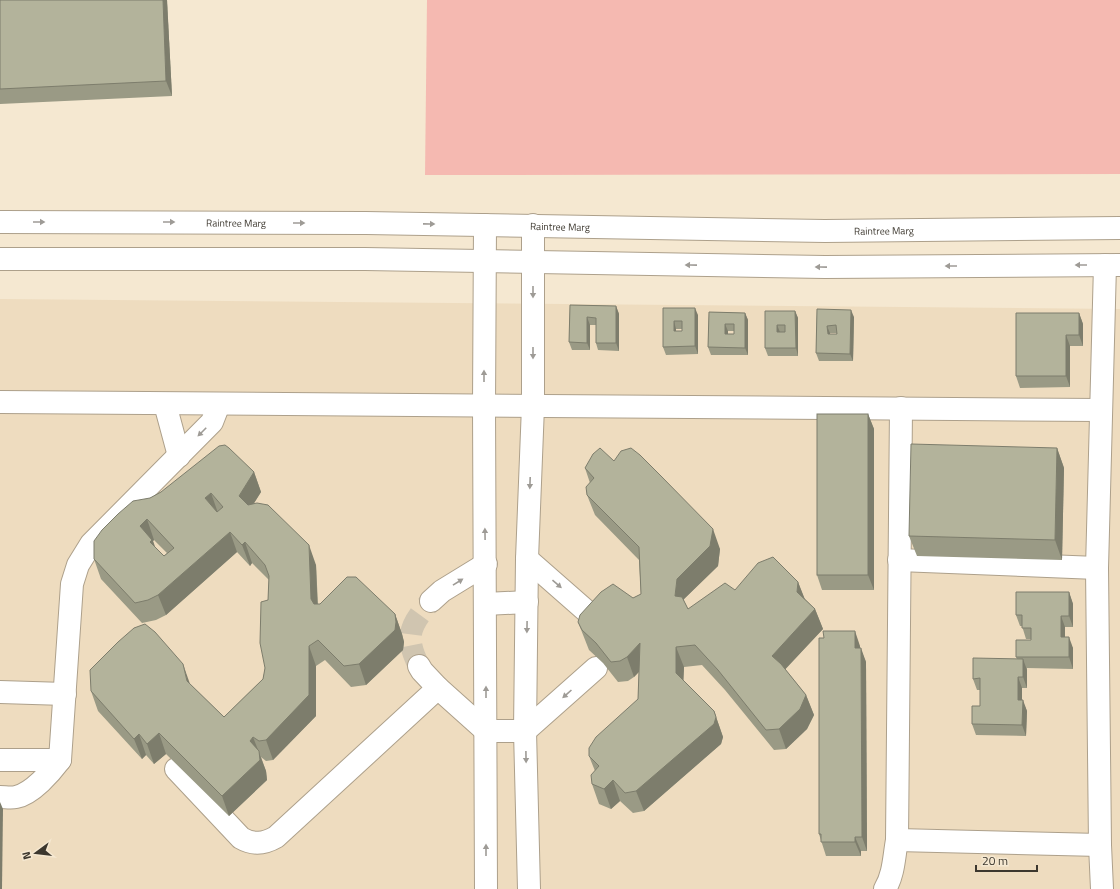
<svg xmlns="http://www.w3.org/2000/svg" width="1120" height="889" font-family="'Titillium Web',sans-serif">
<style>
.built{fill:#eedcbf}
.green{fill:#f5b9b1}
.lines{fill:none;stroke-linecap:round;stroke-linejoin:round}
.minor-tunnel{stroke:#d0c5b0;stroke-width:22;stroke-dasharray:22 11;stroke-linecap:butt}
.minor-casing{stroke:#ada08b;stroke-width:24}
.major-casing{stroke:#ada08b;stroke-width:24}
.minor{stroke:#fff;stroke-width:22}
.major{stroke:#fff;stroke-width:22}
.wall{fill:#9a9a85;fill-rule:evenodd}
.shaded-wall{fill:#7d7d6c}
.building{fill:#b3b39b;stroke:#7d7d6c;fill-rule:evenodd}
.oneway{fill:#9e9b96}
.labels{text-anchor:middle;stroke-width:4;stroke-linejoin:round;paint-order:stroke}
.street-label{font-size:10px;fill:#3c372e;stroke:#f5e8d1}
</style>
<rect width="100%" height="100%" fill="#f5e8d1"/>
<polygon class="built" points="0,299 1120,309 1120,889 0,889"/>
<polygon class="green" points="427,0 1120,0 1120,174 425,175"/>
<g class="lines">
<path class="minor-tunnel" d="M419 666C404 636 410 625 431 601"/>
<g class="minor-casing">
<g id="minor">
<polyline points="485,225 484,406 486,889"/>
<polyline points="0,402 1101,410"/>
<polyline points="165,404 179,456"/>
<polyline points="527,559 592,616"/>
<polyline points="899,560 1097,568"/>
<polyline points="431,601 442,591 486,564"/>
<polyline points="485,604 527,602"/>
<polyline points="419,666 422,671 438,688 486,731 525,731 596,668"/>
<polyline points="0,692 65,694"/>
<polyline points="0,760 60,760"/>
<path d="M176 769 241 838C253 845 264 844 276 837L438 688"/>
<path d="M0 797C5 797 11 798 16 797 32 794 51 772 60 760L72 584 78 565 91 544 212 422 219 404"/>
<polyline points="897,840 1100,845"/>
<polyline points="529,889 525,731 527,559 533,406 533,225"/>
<path d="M885 889C894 874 894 856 897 840L901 408"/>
<polyline points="1102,889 1100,845 1097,568 1105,265"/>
</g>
</g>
<g class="major-casing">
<g id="major">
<path id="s1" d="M0 222 366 223 825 231 1120 228"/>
<polyline points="0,259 365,259 825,267 1120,265"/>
</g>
</g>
<use href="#minor" class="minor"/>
<use href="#major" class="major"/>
</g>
<g class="wall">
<polygon points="0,0 167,0 172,96 0,104"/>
<polygon points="570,305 616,306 619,314 619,351 598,350 596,343 596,325 590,325 590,350 572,350 569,342"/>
<path d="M663 308 698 315V354L666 355 663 347ZM676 329H682V331H676Z"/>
<path d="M817 309 854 317 853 361H819L816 353ZM830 333H836L837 334H830Z"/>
<polygon points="765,311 795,311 798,318 798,356 768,356 765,348"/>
<path d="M709 312 745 313 748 320V355H711L708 347ZM728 331H734V334H728Z"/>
<polygon points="1079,313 1083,324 1083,346 1070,346 1070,387 1020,388 1016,376"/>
<polygon points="868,414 874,429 874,590 822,590 817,575"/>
<polygon points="1057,448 1064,468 1062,560 917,556 909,536"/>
<polygon points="614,461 720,549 718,566 684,599 684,601 688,609 735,590 798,582 804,598 815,609 823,629 785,669 806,695 814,715 807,729 786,749 774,750 725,690 702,665 684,667 683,681 714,711 723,737 721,744 644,811 633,813 620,801 611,809 599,804 592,784 595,771 589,756 638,699 639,672 634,677 628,681 618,682 603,663 589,650 578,622 633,598 641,594 639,560 595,515 587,495 590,483 585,468"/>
<path d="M254 472 261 492 254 503 316 565 318 604 395 614 402 634 404 642 403 650 366 685 351 687 325 660 316 666V716L273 760 266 761 261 757 266 771 267 780 229 816 166 754 154 764 146 755 142 759 98 711 91 691 190 684 224 717 263 679 265 668 268 600 269 580 252 563 250 566 237 552 166 615 156 620 142 623 101 579 94 559 150 498 161 492ZM154 540 167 553 164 556 154 546 153 541Z"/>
<polygon points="1069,592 1073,604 1073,627 1065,627 1065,637 1073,648 1073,669 1027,668 1027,688 1022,688 1022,700 1027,711 1026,736 976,735 972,724 980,706 980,690 977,690 973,679 1017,659 1016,657 1031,640 1031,639 1026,639 1022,626 1020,626 1016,615"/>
<polygon points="824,638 860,646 860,648 866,662 867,851 861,851 861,856 826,856 819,834"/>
</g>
<g class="shaded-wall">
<polygon points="163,0 167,0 172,96 166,81"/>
<polygon points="616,306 619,314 619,351 616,343"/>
<polygon points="695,308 698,315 698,354 695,346"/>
<polygon points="851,310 854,317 853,361 850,354"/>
<polygon points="795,311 798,318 798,356 796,348"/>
<polygon points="745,313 748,320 748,355 745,348"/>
<polygon points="1079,313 1083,324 1083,346 1079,335"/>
<polygon points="587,317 590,325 590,350 587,343"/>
<polygon points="674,321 676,329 676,338 674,331"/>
<polygon points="725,324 728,331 728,341 725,334"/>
<polygon points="777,325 780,332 777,332"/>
<polygon points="827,326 830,333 831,342 828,334"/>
<polygon points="1066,335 1070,346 1070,387 1066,376"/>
<polygon points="868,414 874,429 874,590 868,575"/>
<polygon points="1057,448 1064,468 1062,560 1055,540"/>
<polygon points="254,472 261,492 246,516 239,496"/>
<polygon points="211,493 218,513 205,498"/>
<polygon points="147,519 154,540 153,541 160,560 140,526"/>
<polygon points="713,529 720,549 718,566 684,599 682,616 675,596 677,579"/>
<polygon points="230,532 237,552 166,615 158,595"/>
<polygon points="245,542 252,563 250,566 242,545"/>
<polygon points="309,545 316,565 318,619 311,599"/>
<polygon points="798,582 806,602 797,592"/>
<polygon points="1069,592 1073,604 1073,627 1069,616"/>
<polygon points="815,609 823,629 779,676 772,656"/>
<polygon points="395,614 402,634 404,642 403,650 366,685 359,664"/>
<polygon points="1061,616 1065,627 1065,648 1061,637"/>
<polygon points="855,631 860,646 860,662 855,648"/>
<polygon points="1069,637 1073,648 1073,669 1069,657"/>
<polygon points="640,643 647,663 634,677 627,657"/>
<polygon points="309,646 316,666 316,716 273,760 266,740"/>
<polygon points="676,647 684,667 683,693 676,673"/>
<polygon points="861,648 866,662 867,851 862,837"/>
<polygon points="1023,659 1027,670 1027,688 1023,677"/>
<polygon points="183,664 190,684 187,681"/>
<polygon points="1018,677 1022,688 1022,711 1018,700"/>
<polygon points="806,695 814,715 807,729 786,749 779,729"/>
<polygon points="1023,700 1027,711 1026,736 1022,725"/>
<polygon points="714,711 723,737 721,744 644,811 636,791"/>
<polygon points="159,733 166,754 154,764 147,744"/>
<polygon points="139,734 146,755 142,759 134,739"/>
<polygon points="253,737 266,771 267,780 229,816 222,796 250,741"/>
<polygon points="613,780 620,801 611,809 604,789"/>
<polygon points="0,802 3,809 2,889 0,889"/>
<polygon points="855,837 861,851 861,856 855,842"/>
</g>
<g class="building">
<polygon points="0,0 163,0 166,81 0,89"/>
<polygon points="570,305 616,306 616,343 596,343 596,318 587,317 587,343 569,342"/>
<path d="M663 308H695V346L663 347ZM674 321H682V331H674Z"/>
<path d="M817 309 851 310 850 354 816 353ZM836 325 837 334H828L827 326Z"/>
<path d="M765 311H795L796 348H765ZM777 325H785V332H777Z"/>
<path d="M709 312 745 313V348L708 347ZM725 324H734V334H725Z"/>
<polygon points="1016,313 1079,313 1079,335 1066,335 1066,376 1016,376"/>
<rect x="817" y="414" width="51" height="161"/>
<polygon points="911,444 1057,448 1055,540 909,536"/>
<path d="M225 445 229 448 254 472 239 496 248 505 257 503 268 505 309 545 311 599 314 604H320L347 577H356L395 614 396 622 395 630 359 664 344 666 318 640 309 646V695L266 740 259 741 253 737 250 741 259 751 260 760 222 796 159 733 147 744 139 734 134 739 91 691 90 670 118 642 134 628 145 624 155 632 183 664 187 681 224 717 263 679 265 668 260 643 261 602 268 600 269 576 265 565 245 542 242 545 230 532 158 595 148 600 135 603 94 559V541L102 530 118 514 133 501 150 498 161 492 219 446ZM211 493 223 507 217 512 205 498ZM147 519 174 548 164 556 150 542 152 540 140 526Z"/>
<polygon points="600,448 614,461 621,451 631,448 640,455 661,476 713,529 710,546 677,579 675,596 682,597 688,609 725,583 735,590 758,563 773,557 798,582 797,592 815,609 772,656 781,664 806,695 800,709 779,729 766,730 718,670 695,645 676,647 676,673 714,711 716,717 714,724 636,791 625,793 613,780 604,789 592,784 591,775 599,766 589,756 589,748 596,737 638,699 640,643 627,657 620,661 611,662 596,643 582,630 578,622 580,615 601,592 613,584 633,598 641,594 639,547 587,495 586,487 594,478 585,468 593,454"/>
<polygon points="1016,592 1069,592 1069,616 1061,616 1061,637 1069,637 1069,657 1016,657 1016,640 1031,640 1031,628 1022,628 1022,615 1016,615"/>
<polygon points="823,631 855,631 855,648 861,648 862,837 855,837 855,842 821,842 821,834 819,834 819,638 824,638"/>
<polygon points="973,658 1023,659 1023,677 1018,677 1018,700 1023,700 1022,725 972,724 972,706 980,706 980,678 973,679"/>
</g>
<defs><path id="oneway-solid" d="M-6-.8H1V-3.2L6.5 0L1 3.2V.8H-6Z"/></defs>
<g class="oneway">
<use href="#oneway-solid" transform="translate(39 222)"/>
<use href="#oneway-solid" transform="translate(169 222)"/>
<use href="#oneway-solid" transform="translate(299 223)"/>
<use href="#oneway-solid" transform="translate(429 224) rotate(1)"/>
<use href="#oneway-solid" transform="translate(691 265) rotate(-179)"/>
<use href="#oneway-solid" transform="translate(1081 265) rotate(180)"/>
<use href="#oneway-solid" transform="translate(951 266) rotate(180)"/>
<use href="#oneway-solid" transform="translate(821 267) rotate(-179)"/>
<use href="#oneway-solid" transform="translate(533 292) rotate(90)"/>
<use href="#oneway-solid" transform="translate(533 353) rotate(90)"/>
<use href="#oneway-solid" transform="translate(484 376) rotate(-90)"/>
<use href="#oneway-solid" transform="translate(202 432) rotate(135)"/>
<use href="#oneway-solid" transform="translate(530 483) rotate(92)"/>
<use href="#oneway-solid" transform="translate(485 534) rotate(-91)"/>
<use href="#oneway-solid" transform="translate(458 582) rotate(-32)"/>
<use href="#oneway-solid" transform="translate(557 584) rotate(41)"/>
<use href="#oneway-solid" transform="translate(527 627) rotate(91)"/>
<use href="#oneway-solid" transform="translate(486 692) rotate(-90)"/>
<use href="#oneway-solid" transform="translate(567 694) rotate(138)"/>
<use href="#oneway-solid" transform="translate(526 757) rotate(89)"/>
<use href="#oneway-solid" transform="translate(486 850) rotate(-90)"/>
</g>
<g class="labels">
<g class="street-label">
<text dy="4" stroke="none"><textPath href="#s1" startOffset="236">Raintree Marg</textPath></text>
<text dy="4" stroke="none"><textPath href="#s1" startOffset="560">Raintree Marg</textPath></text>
<text dy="4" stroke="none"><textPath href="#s1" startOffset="884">Raintree Marg</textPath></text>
</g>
</g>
<g transform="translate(36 853) rotate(255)" stroke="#f5e8d1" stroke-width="3" paint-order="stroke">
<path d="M0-3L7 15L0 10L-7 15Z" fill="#3c372e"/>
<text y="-6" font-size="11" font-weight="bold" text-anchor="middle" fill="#3c372e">N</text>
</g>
<path d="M976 865v6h61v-6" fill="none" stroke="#3c372e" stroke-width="2"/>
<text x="982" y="865" font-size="12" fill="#3c372e" stroke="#f5e8d1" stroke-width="3" paint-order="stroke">20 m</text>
</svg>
